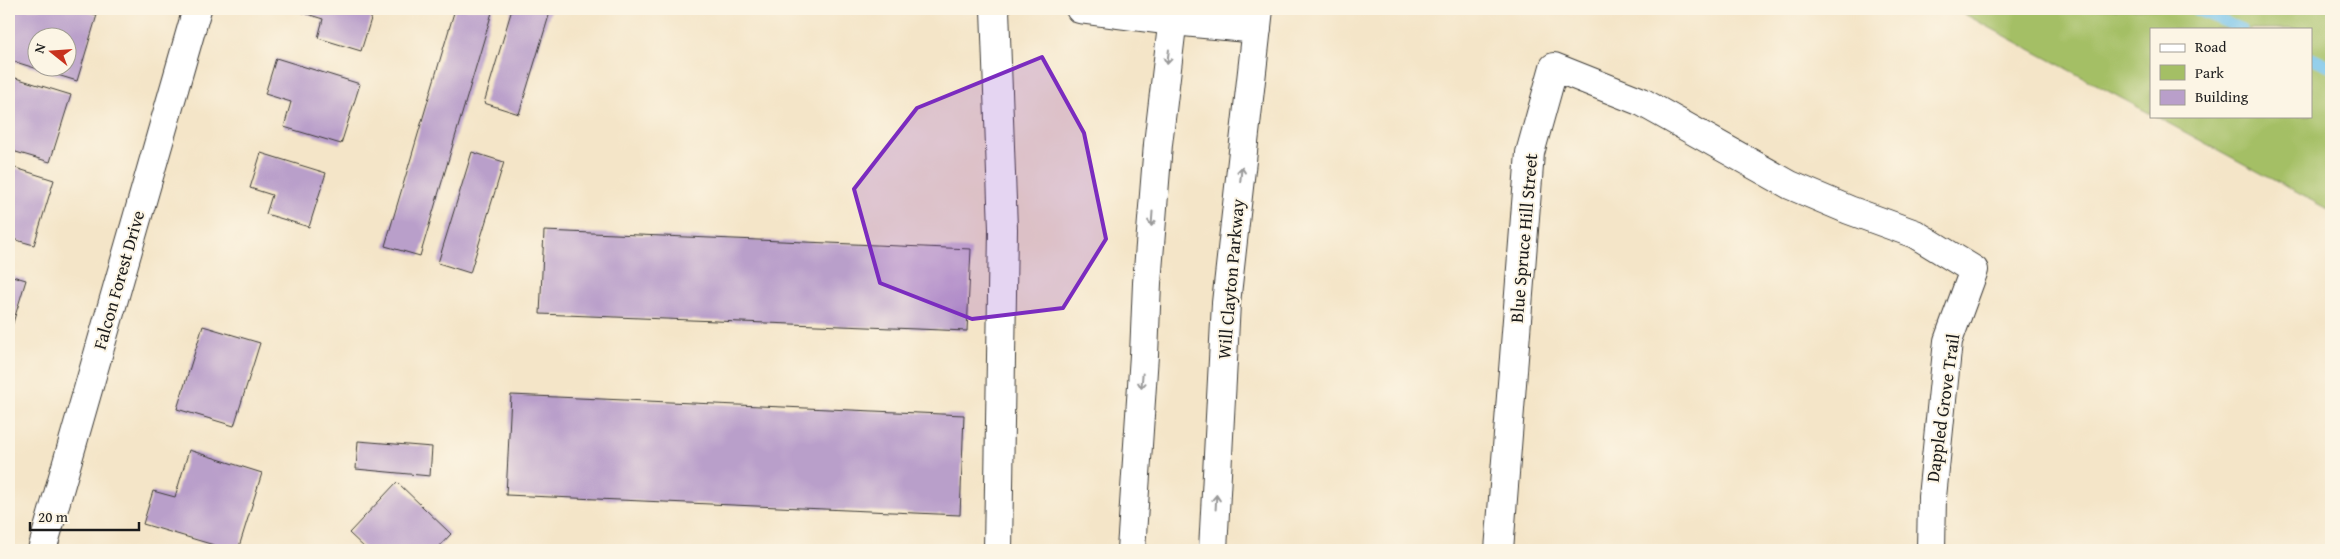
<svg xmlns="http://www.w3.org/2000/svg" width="2340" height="559" font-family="'Gentium Book Plus',serif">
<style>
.green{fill:#a4bf65;stroke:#606e40}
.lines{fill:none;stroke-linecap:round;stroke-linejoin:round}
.stream{stroke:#71c2ec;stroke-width:11}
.building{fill:#b99fca;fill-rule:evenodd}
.minor-casing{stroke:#3c3a36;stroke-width:30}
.major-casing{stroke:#3c3a36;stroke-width:30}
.minor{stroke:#fff;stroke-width:28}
.major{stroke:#fff;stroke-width:28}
.oneway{stroke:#999}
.marked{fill:#7b2cbf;fill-opacity:0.2;stroke:#7b2cbf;stroke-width:4;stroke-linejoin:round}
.labels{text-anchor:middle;stroke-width:4;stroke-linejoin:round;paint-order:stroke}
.street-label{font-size:18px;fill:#1c1c1c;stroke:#fcf5e5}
</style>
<rect width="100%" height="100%" fill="#fcf5e5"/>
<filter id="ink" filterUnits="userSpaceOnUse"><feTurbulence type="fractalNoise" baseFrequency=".02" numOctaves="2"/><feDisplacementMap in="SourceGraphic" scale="10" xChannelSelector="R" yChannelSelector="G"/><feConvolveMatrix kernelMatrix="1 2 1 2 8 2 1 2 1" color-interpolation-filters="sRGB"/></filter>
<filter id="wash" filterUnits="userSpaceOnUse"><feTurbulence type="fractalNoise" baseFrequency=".0096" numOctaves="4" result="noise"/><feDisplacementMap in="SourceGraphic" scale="20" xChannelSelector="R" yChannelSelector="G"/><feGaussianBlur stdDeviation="1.12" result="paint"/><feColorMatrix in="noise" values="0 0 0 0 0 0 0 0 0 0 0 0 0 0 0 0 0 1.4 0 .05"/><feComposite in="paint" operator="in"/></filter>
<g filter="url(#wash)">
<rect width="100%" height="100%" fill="#f4e5c8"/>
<polygon class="green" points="1955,9 2331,9 2331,211 2155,116 2311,116 2311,29 2151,29 2151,114"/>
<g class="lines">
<g class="stream">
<polyline points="2194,9 2242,29"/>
<polyline points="2311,58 2331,67"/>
</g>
</g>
<g id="blocks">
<g class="building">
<path d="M9 9H77L97 15 77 81 9 60ZM38 38H68V68H38Z"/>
<polygon points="291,9 374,9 361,51 318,38 323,19"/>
<polygon points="455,9 493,9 420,256 385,246"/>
<polygon points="512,9 551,9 519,114 484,103"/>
<polygon points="276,58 360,84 341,144 284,127 291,102 265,94"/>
<polygon points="9,76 71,95 50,162 9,150"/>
<polygon points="472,152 504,162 470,273 438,263"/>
<polygon points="261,153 326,173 309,227 266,214 272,195 250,188"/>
<polygon points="9,166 54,180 34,245 9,238"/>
<polygon points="544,231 971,249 967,331 540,314"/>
<polygon points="9,275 26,280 9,336"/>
<polygon points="203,326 260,343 234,426 177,409"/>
<polygon points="511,395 964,415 960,515 506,495"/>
<polygon points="358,441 432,447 430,476 356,469"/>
<polygon points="189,450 262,473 238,550 231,550 143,524 153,491 175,497"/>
<polygon points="397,482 451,534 436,550 367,550 349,533"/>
</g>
</g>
</g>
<g filter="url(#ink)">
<use href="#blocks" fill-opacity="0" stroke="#3c3a36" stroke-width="1"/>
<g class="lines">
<g class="minor-casing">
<g id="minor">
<polyline points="995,9 1003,229 998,550"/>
<polyline points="1080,9 1173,21 1257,29"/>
<polyline points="42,550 197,9"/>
<polyline points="1499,550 1530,153 1554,67 1642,102 1790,185 1849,210 1915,234 1974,270 1948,341 1932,497 1931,550"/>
</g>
</g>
<g class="major-casing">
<g id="major">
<polyline points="1131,550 1144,355 1147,283 1158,144 1174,9"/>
<polyline points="1213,550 1226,303 1259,9"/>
</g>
</g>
<use href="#minor" class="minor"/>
<use href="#major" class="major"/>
</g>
<defs><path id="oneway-shaft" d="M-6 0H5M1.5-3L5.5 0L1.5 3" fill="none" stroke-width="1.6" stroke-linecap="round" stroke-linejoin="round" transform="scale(1.25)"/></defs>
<g class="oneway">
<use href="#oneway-shaft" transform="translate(1168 57) rotate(97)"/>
<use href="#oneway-shaft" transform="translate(1241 174) rotate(-84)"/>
<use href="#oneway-shaft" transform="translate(1152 219) rotate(94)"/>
<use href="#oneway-shaft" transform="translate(1142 381) rotate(95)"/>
<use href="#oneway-shaft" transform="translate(1216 502) rotate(-87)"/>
</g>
</g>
<path class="marked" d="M1042 57 1084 133 1106 239 1063 308 972 319 880 283 854 189 917 108Z"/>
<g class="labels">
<g class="street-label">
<text transform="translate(1524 238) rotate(-85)" y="6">Blue Spruce Hill Street</text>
<text transform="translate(1231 279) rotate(-85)" y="6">Will Clayton Parkway</text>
<text transform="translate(119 280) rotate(-74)" y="6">Falcon Forest Drive</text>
<text transform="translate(1943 408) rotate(-82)" y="6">Dappled Grove Trail</text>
</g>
</g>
<rect width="2340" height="559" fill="none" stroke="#fcf5e5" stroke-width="30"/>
<rect x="2150" y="28" width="162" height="90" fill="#fcf5e5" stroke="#a29e95"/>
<rect x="2160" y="44" width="25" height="8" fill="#ffffff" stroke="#a29e95"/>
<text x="2195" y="52" font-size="15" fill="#1c1c1c">Road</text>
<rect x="2160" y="65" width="25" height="15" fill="#a4bf65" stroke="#a29e95"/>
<text x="2195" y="78" font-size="15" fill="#1c1c1c">Park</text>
<rect x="2160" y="90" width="25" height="15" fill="#b99fca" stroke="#a29e95"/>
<text x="2195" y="102" font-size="15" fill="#1c1c1c">Building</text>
<g transform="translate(52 52) rotate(287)"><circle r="24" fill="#fcf5e5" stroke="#a29e95"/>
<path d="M0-4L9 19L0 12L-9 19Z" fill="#c8321e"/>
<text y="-8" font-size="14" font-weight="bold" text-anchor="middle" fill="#1c1c1c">N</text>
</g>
<path d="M30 522v8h109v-8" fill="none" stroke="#1c1c1c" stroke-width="2.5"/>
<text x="38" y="522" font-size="15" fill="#1c1c1c" stroke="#fcf5e5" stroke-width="4" paint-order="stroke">20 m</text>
</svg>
